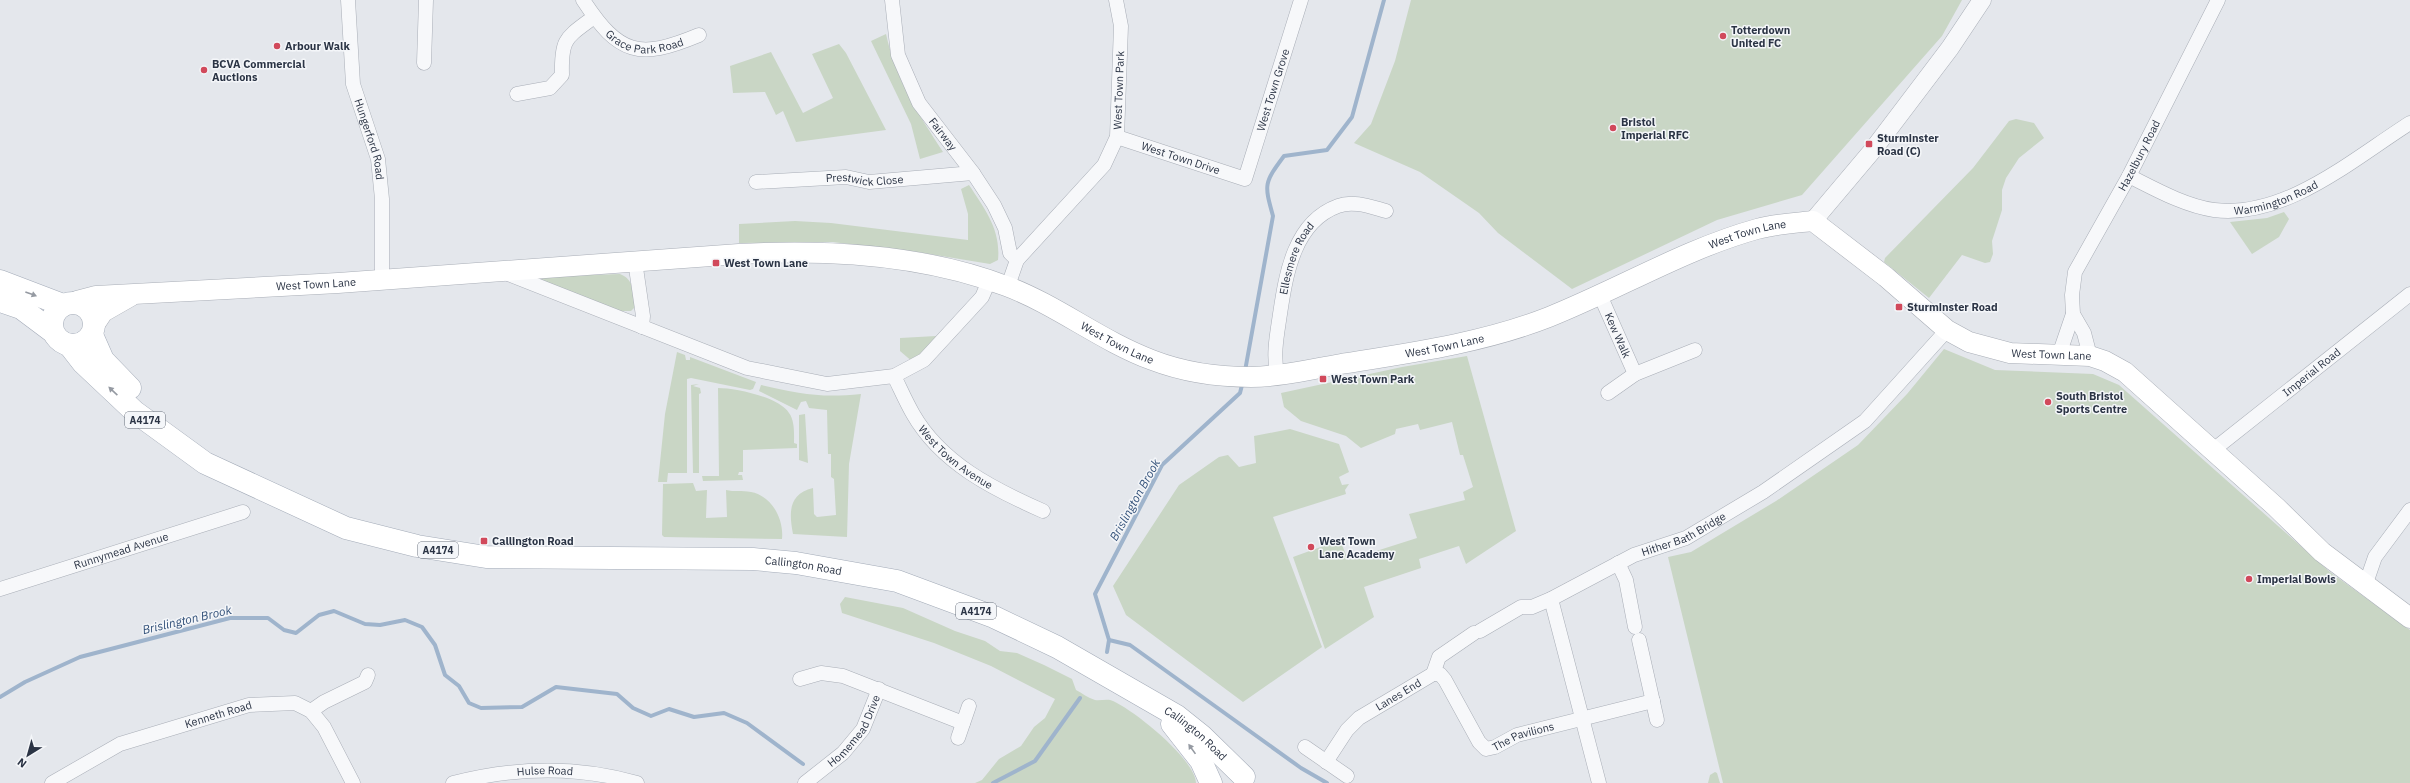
<svg xmlns="http://www.w3.org/2000/svg" width="2410" height="783" font-family="'IBM Plex Sans',sans-serif">
<style>
.green{fill:#c9d6c5}
.lines{fill:none;stroke-linecap:round;stroke-linejoin:round}
.stream{stroke:#9fb4cc;stroke-width:4}
.minor-casing{stroke:#a9aeb7;stroke-width:15}
.tertiary-casing{stroke:#a9aeb7;stroke-width:19}
.secondary-casing{stroke:#a9aeb7;stroke-width:21}
.primary-casing{stroke:#a3abb8;stroke-width:23}
.minor{stroke:#f7f8fa;stroke-width:14}
.tertiary{stroke:#f7f8fa;stroke-width:18}
.secondary{stroke:#fff;stroke-width:20}
.primary{stroke:#fff;stroke-width:22}
.oneway{fill:#959aa2}
.poi-dot{fill:#d1495b;stroke:#f4f6f9;stroke-width:1.5}
.labels{text-anchor:middle;stroke-width:3;stroke-linejoin:round;paint-order:stroke}
.shield{fill:#f4f6f9;stroke:#676e7b;stroke-width:1}
.shield-label{font-size:10px;font-weight:bold;fill:#2b3445}
.poi-label{font-size:11px;font-weight:bold;fill:#2b3445;stroke:#f4f6f9;text-anchor:start}
.street-label{font-size:11px;fill:#2b3445;stroke:#f4f6f9}
.water-label{font-size:12px;font-style:italic;fill:#34527a;stroke:#f4f6f9}
</style>
<rect width="100%" height="100%" fill="#e4e7ec"/>
<g class="green">
<polygon points="1411,0 1962,0 1942,36 1802,195 1717,220 1572,289 1498,233 1479,213 1420,172 1354,143 1371,124 1395,61"/>
<path d="M886 34C897 83 917 111 943 152L920 159 911 124 871 41Z"/>
<polygon points="839,44 846,53 886,130 796,142 783,111 776,115 765,92 733,93 730,66 771,52 803,113 833,98 812,54"/>
<polygon points="2016,119 2034,123 2044,138 2019,158 2006,178 2002,190 2002,210 1992,241 1993,254 1990,262 1985,263 1962,255 1929,298 1884,262 1885,258 1973,168 2009,121"/>
<path d="M969 185C985 209 1001 230 998 260L990 264 911 251 832 242 739 243V224L795 221 831 223 968 240V214L961 189Z"/>
<polygon points="2284,212 2289,219 2279,237 2252,254 2230,222 2267,218"/>
<path d="M620 274C635 280 633 293 635 307L631 311H621L535 280V277Z"/>
<polygon points="936,336 940,337 914,363 900,351 900,338"/>
<polygon points="1944,349 1995,370 2093,374 2119,385 2330,572 2410,630 2410,783 1723,783 1668,557 1691,552 1776,501 1858,445 1907,394"/>
<polygon points="677,352 685,355 686,360 690,360 690,357 756,382 753,389 750,390 691,378 687,379 687,473 668,473 667,482 658,482 665,414"/>
<polygon points="1467,356 1516,531 1466,564 1459,546 1419,559 1421,568 1364,587 1374,617 1325,649 1293,557 1340,540 1348,560 1417,538 1409,514 1465,500 1463,492 1473,487 1463,455 1460,455 1452,422 1420,430 1418,424 1396,429 1395,434 1361,448 1346,436 1301,421 1284,407 1281,393 1402,367"/>
<polygon points="699,384 693,386 700,388 701,393 699,394 699,473 693,473 691,385"/>
<path d="M761 385C799 394 821 398 861 394L849 464 847 537 793 534C789 513 788 494 813 488L814 514 817 517 836 515 834 479 831 477V454H828L827 410 809 408 806 401 801 402 797 410 759 391Z"/>
<path d="M718 388C735 388 779 397 789 413 795 421 794 434 794 443L797 444V448L743 450V472H739L738 475H742L743 480 703 481 702 476H719Z"/>
<polygon points="805,414 808,463 799,460 799,415"/>
<polygon points="1290,429 1339,444 1349,472 1339,477 1342,485 1349,484 1345,490 1346,494 1273,517 1322,647 1243,702 1126,615 1113,586 1179,485 1219,457 1228,455 1239,467 1256,463 1254,436"/>
<path d="M693 483 696 491 707 490 706 518 727 517 726 490C734 492 742 490 751 492 772 496 784 519 782 539L664 537 662 535 663 484Z"/>
<path d="M845 597 903 608 955 631 985 641 1000 651 1017 653 1044 665 1072 679 1076 690C1082 693 1088 698 1095 700 1101 701 1108 698 1113 701 1135 711 1195 759 1196 783H975L982 780 999 759 1021 746 1034 727 1045 718 1055 699 991 666 934 643 842 613 840 604Z"/>
<polygon points="1715,772 1717,773 1720,783 1708,783 1710,775"/>
</g>
<g class="lines">
<g class="stream">
<path d="M1245 371 1273 216C1264 184 1264 183 1284 156L1327 150 1352 117 1384 0"/>
<polyline points="1109,640 1130,645 1301,768 1327,783"/>
<polyline points="1107,652 1109,640 1095,594 1162,465 1240,393 1243,381"/>
<polyline points="0,697 25,682 80,657 230,618 268,618 284,630 296,633 319,615 334,611 365,624 380,625 405,620 422,627 435,645 445,675 459,686 469,703 481,708 522,707 556,687 617,694 633,708 651,716 669,709 694,717 724,713 747,723 803,764"/>
<polyline points="993,783 1035,761 1080,698"/>
</g>
<g class="minor-casing">
<g id="minor">
<path id="s1" d="M348 0 353 84 378 159 382 199V279"/>
<path id="s2" d="M583 0C619 55 639 60 699 35"/>
<path id="s3" d="M892 0 898 55 919 103 973 173 994 205 1005 228 1010 253 1017 260"/>
<polyline points="424,63 426,0"/>
<path d="M517 94 550 88 562 75C561 38 566 38 594 17"/>
<path id="s4" d="M1117 137 1245 179 1301 0"/>
<path id="s5" d="M2129 176C2155 189 2185 206 2214 210 2285 219 2353 159 2410 123"/>
<path id="s6" d="M756 182 846 177 869 182 973 173"/>
<polyline points="635,261 643,316 642,327"/>
<polyline points="503,272 747,368 827,384 894,376 924,360 982,297 989,281"/>
<path id="s7" d="M1008 286 1017 260 1104 165 1117 137 1121 26 1116 0"/>
<path id="s8" d="M1600 295 1635 374"/>
<polyline points="2059,355 2073,314"/>
<path id="s9" d="M2090 356 2084 333 2073 314 2072 295 2075 272 2129 176 2218 0"/>
<path id="s10" d="M1277 374C1273 353 1277 335 1280 314 1286 274 1294 222 1338 206 1353 200 1371 207 1386 211"/>
<path id="s11" d="M894 376C900 388 906 402 913 414 941 463 993 489 1043 511"/>
<polyline points="1608,393 1635,374 1695,350"/>
<path id="s12" d="M2212 451 2410 294"/>
<polyline points="1618,563 1626,580 1635,627"/>
<polyline points="2365,586 2375,557 2410,510"/>
<path id="s13" d="M0 589 243 512"/>
<polyline points="1551,599 1599,783"/>
<path id="s14" d="M1480 631 1521 607H1532L1551 599 1634 555 1686 538 1763 492 1865 421 1947 330"/>
<polyline points="1639,640 1657,720"/>
<path id="s15" d="M1433 674H1440L1445 680 1479 742 1486 749 1495 747 1517 735 1653 701"/>
<polyline points="1433,674 1439,657 1474,633"/>
<polyline points="800,679 821,673 843,676 963,723"/>
<polyline points="311,711 324,702 365,682 368,675"/>
<polyline points="958,738 969,706"/>
<polyline points="1305,747 1347,776"/>
<path id="s16" d="M1326 762 1347 730 1359 718 1433 674"/>
<path id="s17" d="M52 783 120 744 249 705 295 703 311 711 324 727 353 783"/>
<path id="s18" d="M453 783C515 767 575 765 637 783"/>
<path id="s19" d="M805 783 843 753 863 729 879 689"/>
</g>
</g>
<g class="tertiary-casing">
<polyline id="tertiary" points="1813,221 1872,151 1950,48 1982,0"/>
</g>
<g class="secondary-casing">
<g id="secondary">
<path id="s20" d="M77 301 96 296 338 283 739 254C828 249 922 254 1006 286 1057 305 1101 341 1152 360 1183 372 1218 377 1251 377 1281 377 1312 369 1341 364 1410 353 1483 343 1549 317 1619 289 1685 249 1757 229 1775 224 1794 223 1813 221L1886 277 1947 330 1969 342 2010 353 2090 356 2105 361 2125 372 2276 507 2322 552 2410 618"/>
<polyline points="95,324 103,312 131,296"/>
</g>
</g>
<g class="primary-casing">
<g id="primary">
<polyline points="0,281 63,305"/>
<polyline points="0,301 21,308 53,332"/>
<circle cx="73" cy="324" r="21"/>
<polyline points="92,335 103,360 130,388"/>
<path id="s21" d="M69 345 83 363 135 412 205 463 346 528 417 546 486 557 753 559 796 563 897 581 994 617 1057 647 1177 716 1202 736 1244 777"/>
<polyline points="1172,724 1201,761 1211,783"/>
</g>
</g>
<use href="#minor" class="minor"/>
<use href="#tertiary" class="tertiary"/>
<use href="#secondary" class="secondary"/>
<use href="#primary" class="primary"/>
</g>
<defs><path id="oneway-solid" d="M-6-.8H1V-3.2L6.5 0L1 3.2V.8H-6Z"/></defs>
<g class="oneway">
<use href="#oneway-solid" transform="translate(31 294) rotate(20)"/>
<use href="#oneway-solid" transform="translate(113 391) rotate(-137)"/>
<use href="#oneway-solid" transform="translate(1192 749) rotate(-125)"/>
</g>
<g class="poi-dot">
<circle cx="1723" cy="36" r="4"/>
<circle cx="277" cy="46" r="4"/>
<circle cx="204" cy="70" r="4"/>
<circle cx="1613" cy="128" r="4"/>
<rect x="1865" y="140" width="8" height="8" rx="2"/>
<rect x="712" y="259" width="8" height="8" rx="2"/>
<rect x="1895" y="303" width="8" height="8" rx="2"/>
<rect x="1319" y="375" width="8" height="8" rx="2"/>
<circle cx="2048" cy="402" r="4"/>
<rect x="480" y="537" width="8" height="8" rx="2"/>
<circle cx="1311" cy="547" r="4"/>
<circle cx="2249" cy="579" r="4"/>
</g>
<g class="labels">
<g class="shield">
<rect x="125" y="412" width="40" height="16" rx="3"/>
<rect x="418" y="542" width="40" height="16" rx="3"/>
<rect x="956" y="603" width="40" height="16" rx="3"/>
</g>
<g class="shield-label">
<text x="145" y="424">A4174</text>
<text x="438" y="554">A4174</text>
<text x="976" y="615">A4174</text>
</g>
<g class="poi-label">
<text x="1731" y="34">Totterdown<tspan x="1731" dy="13">United FC</tspan></text>
<text x="285" y="50">Arbour Walk</text>
<text x="212" y="68">BCVA Commercial<tspan x="212" dy="13">Auctions</tspan></text>
<text x="1621" y="126">Bristol<tspan x="1621" dy="13">Imperial RFC</tspan></text>
<text x="1877" y="142">Sturminster<tspan x="1877" dy="13">Road (C)</tspan></text>
<text x="724" y="267">West Town Lane</text>
<text x="1907" y="311">Sturminster Road</text>
<text x="1331" y="383">West Town Park</text>
<text x="2056" y="400">South Bristol<tspan x="2056" dy="13">Sports Centre</tspan></text>
<text x="492" y="545">Callington Road</text>
<text x="1319" y="545">West Town<tspan x="1319" dy="13">Lane Academy</tspan></text>
<text x="2257" y="583">Imperial Bowls</text>
</g>
<g class="street-label">
<text dy="4" stroke="none"><textPath href="#s2" startOffset="81">Grace Park Road</textPath></text>
<text dy="4" stroke="none"><textPath href="#s7" startOffset="234">West Town Park</textPath></text>
<text dy="4" stroke="none"><textPath href="#s4" startOffset="228">West Town Grove</textPath></text>
<text dy="4" stroke="none"><textPath href="#s3" startOffset="147">Fairway</textPath></text>
<text dy="4" stroke="none"><textPath href="#s1" startOffset="142">Hungerford Road</textPath></text>
<text dy="4" stroke="none"><textPath href="#s9" startOffset="221">Hazelbury Road</textPath></text>
<text dy="4" stroke="none"><textPath href="#s4" startOffset="67">West Town Drive</textPath></text>
<text dy="4" stroke="none"><textPath href="#s6" startOffset="109">Prestwick Close</textPath></text>
<text dy="4" stroke="none"><textPath href="#s5" startOffset="156">Warmington Road</textPath></text>
<text dy="4" stroke="none"><textPath href="#s20" startOffset="1720">West Town Lane</textPath></text>
<text dy="4" stroke="none"><textPath href="#s10" startOffset="119">Ellesmere Road</textPath></text>
<text dy="4" stroke="none"><textPath href="#s20" startOffset="240">West Town Lane</textPath></text>
<text dy="4" stroke="none"><textPath href="#s8" startOffset="44">Kew Walk</textPath></text>
<text dy="4" stroke="none"><textPath href="#s20" startOffset="1060">West Town Lane</textPath></text>
<text dy="4" stroke="none"><textPath href="#s20" startOffset="1396">West Town Lane</textPath></text>
<text dy="4" stroke="none"><textPath href="#s20" startOffset="2069">West Town Lane</textPath></text>
<text dy="4" stroke="none"><textPath href="#s12" startOffset="127">Imperial Road</textPath></text>
<text dy="4" stroke="none"><textPath href="#s11" startOffset="104">West Town Avenue</textPath></text>
<text dy="4" stroke="none"><textPath href="#s14" startOffset="227">Hither Bath Bridge</textPath></text>
<text dy="4" stroke="none"><textPath href="#s13" startOffset="127">Runnymead Avenue</textPath></text>
<text dy="4" stroke="none"><textPath href="#s21" startOffset="797">Callington Road</textPath></text>
<text dy="4" stroke="none"><textPath href="#s16" startOffset="101">Lanes End</textPath></text>
<text dy="4" stroke="none"><textPath href="#s17" startOffset="181">Kenneth Road</textPath></text>
<text dy="4" stroke="none"><textPath href="#s19" startOffset="73">Homemead Drive</textPath></text>
<text dy="4" stroke="none"><textPath href="#s21" startOffset="1229">Callington Road</textPath></text>
<text dy="4" stroke="none"><textPath href="#s15" startOffset="135">The Pavilions</textPath></text>
<text dy="4" stroke="none"><textPath href="#s18" startOffset="93">Hulse Road</textPath></text>
</g>
<g class="water-label">
<text transform="translate(1135 500) rotate(-61)" y="4">Brislington Brook</text>
<text transform="translate(187 620) rotate(-13)" y="4">Brislington Brook</text>
</g>
</g>
<g transform="translate(28 755) rotate(217)" stroke="#f4f6f9" stroke-width="3" paint-order="stroke">
<path d="M0-3L7 15L0 10L-7 15Z" fill="#2b3445"/>
<text y="-6" font-size="11" font-weight="bold" text-anchor="middle" fill="#2b3445">N</text>
</g>
</svg>
